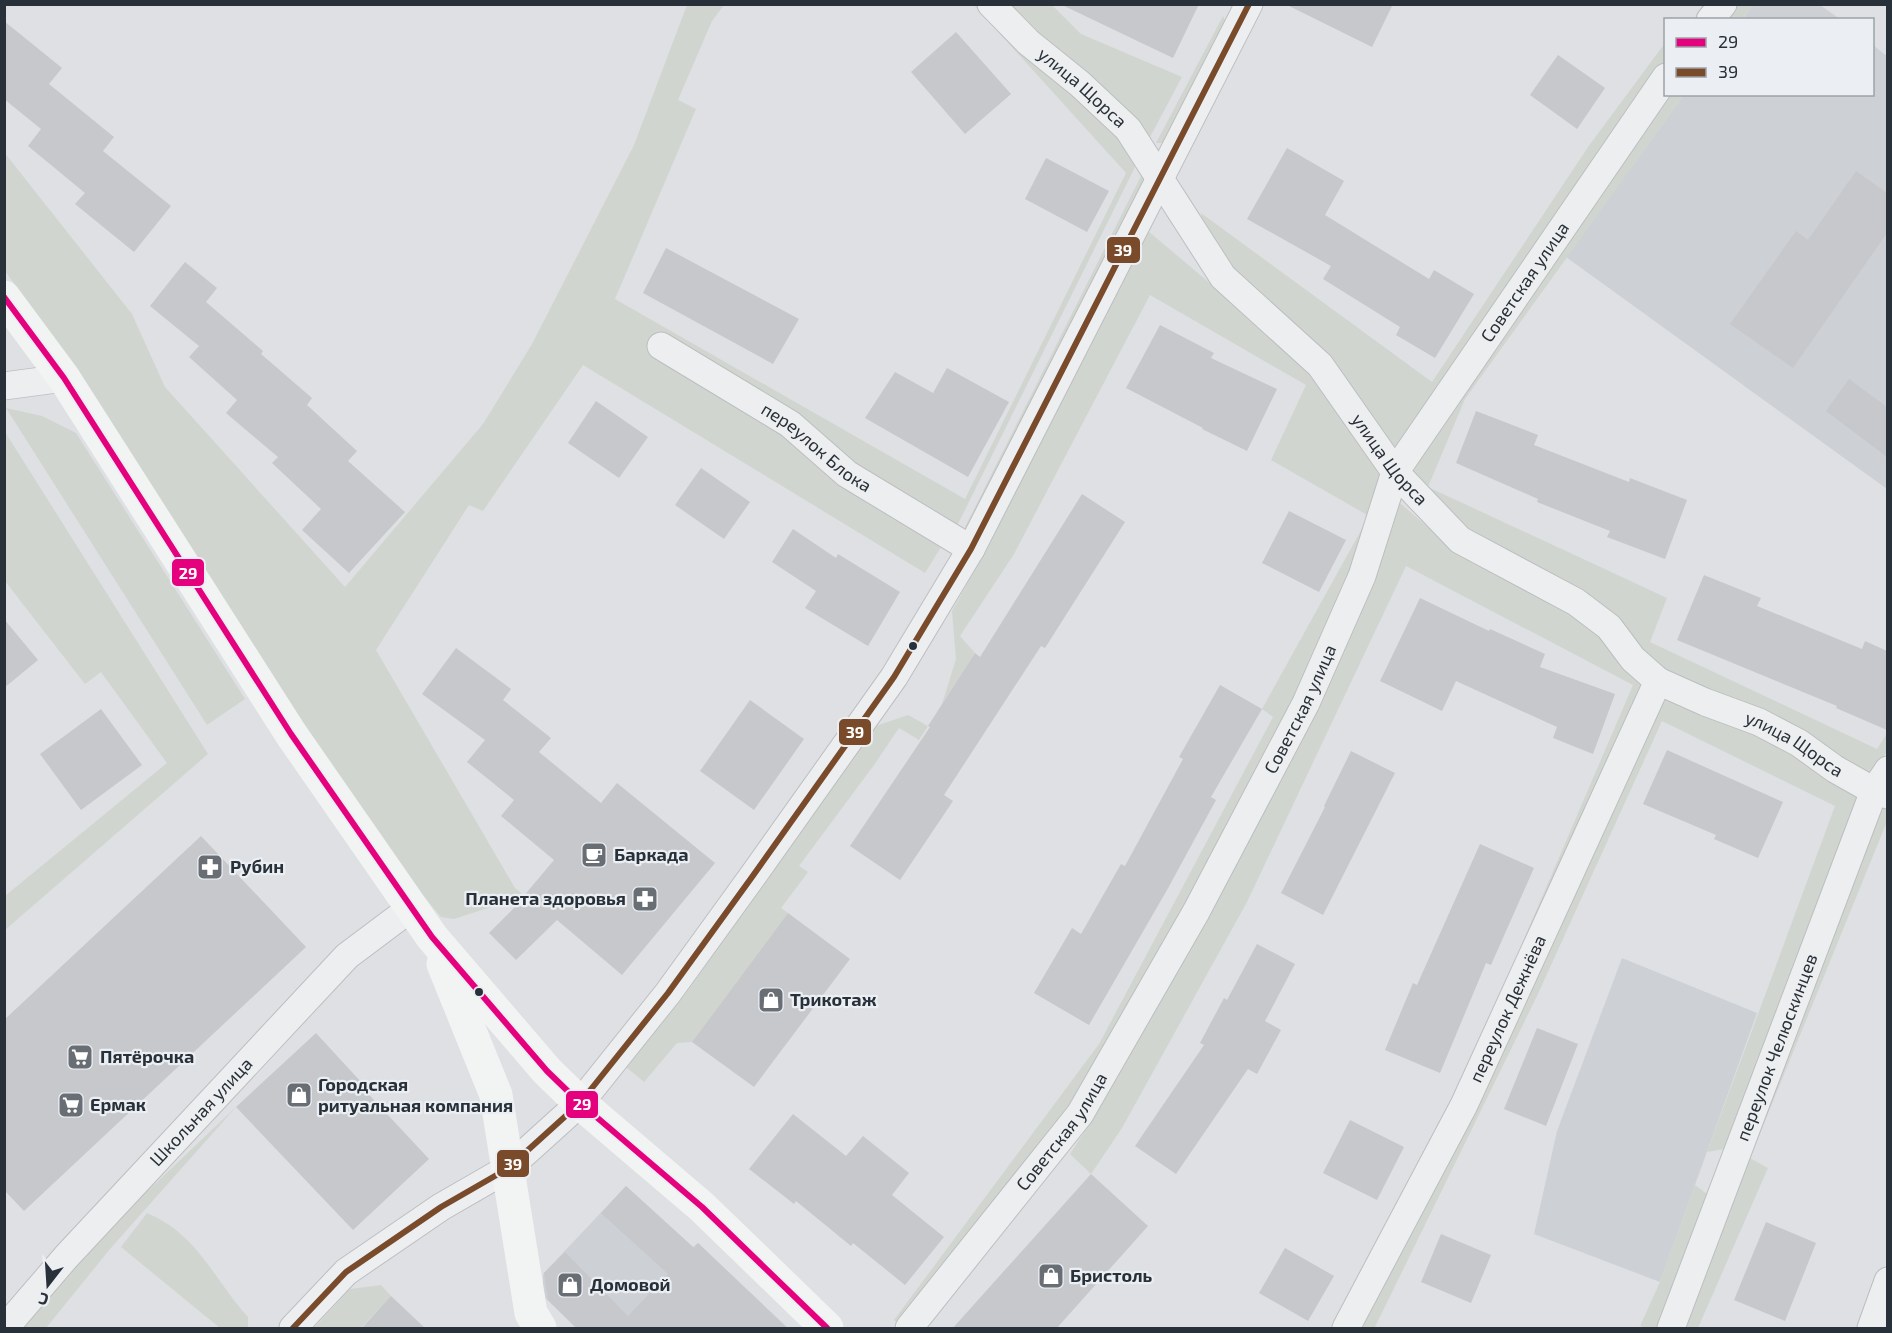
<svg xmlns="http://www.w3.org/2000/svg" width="1892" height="1333" font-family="'Exo 2',sans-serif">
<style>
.built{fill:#cdd0d5}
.green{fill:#d0d6cf}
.building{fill:#c6c8cb}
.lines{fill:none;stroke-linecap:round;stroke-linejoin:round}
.street-casing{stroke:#bcbec1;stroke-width:29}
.street{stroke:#edeeef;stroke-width:27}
.secondary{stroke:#f2f4f4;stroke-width:33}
.bus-1-casing{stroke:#ebeff3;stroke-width:10}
.bus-2-casing{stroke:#ebeff3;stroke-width:10}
.bus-1{stroke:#e5007d;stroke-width:6}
.bus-2{stroke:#7a4b2a;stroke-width:6}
.bus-dot{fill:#283039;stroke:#ebeff3;stroke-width:2}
.labels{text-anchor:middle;stroke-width:4.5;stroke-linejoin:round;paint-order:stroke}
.street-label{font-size:18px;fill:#283039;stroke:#ebeff3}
.poi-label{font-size:18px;font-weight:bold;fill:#283039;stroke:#ebeff3;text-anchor:start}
.line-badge{stroke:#ebeff3;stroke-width:2}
.badge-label{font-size:16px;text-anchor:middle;font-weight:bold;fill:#fff}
</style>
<rect width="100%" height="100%" fill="#dee0e3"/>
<g class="built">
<polygon points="1754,4 1820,5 1840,19 1742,20"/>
<polygon points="1873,45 1888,57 1887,489 1566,257 1684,95 1872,94"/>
<polygon points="1622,958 1757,1013 1660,1282 1534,1234 1557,1131"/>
<polygon points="626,1186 693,1247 698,1243 788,1328 577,1328 543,1296 543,1274"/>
</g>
<g class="green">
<polygon points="687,5 724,5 712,21 678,100 696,109 615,299 965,499 1126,173 974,5 980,5 1120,134 1138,161 954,532 943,544 925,573 583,365 483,511 469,505 376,650 515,888 525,896 454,919 441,917 420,892 310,733 78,373 5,271 4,152 132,314 165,387 345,587 483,424 532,344 634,145"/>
<polygon points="1000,5 1052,5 1081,34 1182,77 1149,139"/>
<polygon points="1738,5 1754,5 1742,19 1726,20"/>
<polygon points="1223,16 1226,23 1163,143 1156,143"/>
<polygon points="1665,43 1665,65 1394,452 1227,269 1205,233 1201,213 1432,382 1588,147"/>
<polygon points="1669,95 1684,95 1465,399 1428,487 1667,598 1650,642 1877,749 1887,733 1887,751 1870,779 1680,680 1465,529 1407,467"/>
<polygon points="1145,168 1147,175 964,536 961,535"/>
<polygon points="1148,231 1313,370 1382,471 1354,571 1299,696 1076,1105 901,1327 894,1320 1099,1044 1273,717 1262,709 1369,516 1271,460 1306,385 1150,295 1014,554 960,636 975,653 942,704 956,659 952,611 984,554"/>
<polygon points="6,408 42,416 76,433 245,699 207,725"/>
<polygon points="5,432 208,754 5,930 5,896 167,763 101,672 85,684 5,581"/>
<polygon points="1399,502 1453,549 1570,610 1601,635 1646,681 1461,1086 1633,685 1406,566 1247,902 1122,1128 1091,1174 1070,1154 1092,1120 1315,716 1375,580"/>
<polygon points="1659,693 1758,731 1860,796 1724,1149 1707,1152 1835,806 1662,721 1537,996 1375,1327 1374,1328 1354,1328"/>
<polygon points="908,715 928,726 919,740 899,728 874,765 799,866 808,872 781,908 788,913 692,1042 677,1043 644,1082 626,1067 684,996 876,726"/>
<polygon points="1883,803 1887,805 1887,824 1886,824 1750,1158 1768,1168 1698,1328 1681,1328"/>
<polygon points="236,1107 110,1249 46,1328 16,1328 97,1239"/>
<polygon points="1695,1185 1707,1194 1658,1328 1646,1328 1640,1326 1660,1282"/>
<path d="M147 1213C199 1235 213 1279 248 1317V1328H220L121 1247Z"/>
<polygon points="381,1285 391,1296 361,1328 314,1328 350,1289"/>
</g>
<g class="building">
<polygon points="1060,4 1199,4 1173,58"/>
<polygon points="1285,4 1393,4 1372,47"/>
<polygon points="4,21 62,68 49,84 114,137 103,151 171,206 134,252 75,204 85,193 28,146 41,129 4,99"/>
<polygon points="956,32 1011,94 965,134 911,72"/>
<polygon points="1558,55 1605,88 1577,129 1530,95"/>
<polygon points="1287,148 1344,181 1325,215 1429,279 1434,270 1474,294 1435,358 1396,335 1400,327 1323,279 1331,266 1247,219"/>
<polygon points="1046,158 1109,191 1087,232 1025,199"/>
<polygon points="1856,171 1887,193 1887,233 1793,368 1730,324 1796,231 1808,240"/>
<polygon points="666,248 799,319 773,364 643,293"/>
<polygon points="185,262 217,288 206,302 263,351 261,354 312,398 307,405 357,451 348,461 405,512 349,573 302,530 321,509 272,463 278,457 226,413 237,400 189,357 199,346 150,306"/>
<polygon points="1160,325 1214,353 1211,358 1277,389 1247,451 1202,429 1203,428 1126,388"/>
<polygon points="947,368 1009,402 968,477 865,418 895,372 933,393"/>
<polygon points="1849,379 1887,407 1887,457 1826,411"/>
<polygon points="596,401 648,437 619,478 568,443"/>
<polygon points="1476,411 1538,435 1534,445 1629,482 1630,478 1687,500 1665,559 1607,537 1610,531 1537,502 1538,499 1456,463"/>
<polygon points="701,468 750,502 724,539 675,505"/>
<polygon points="1082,494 1125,522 1045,648 1041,646 944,795 953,801 900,880 850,846 930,727 928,726 975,653 980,657"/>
<polygon points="1289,511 1346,540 1319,592 1262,563"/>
<polygon points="793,529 836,558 838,554 900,592 868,646 805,608 816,591 772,562"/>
<polygon points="1704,575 1761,598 1757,606 1862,649 1865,641 1887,651 1887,730 1836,708 1837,706 1677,640"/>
<polygon points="1420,598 1489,631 1490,629 1545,654 1540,667 1615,694 1593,754 1553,738 1557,727 1456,681 1442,711 1380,681"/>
<polygon points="4,619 38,660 4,688"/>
<polygon points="456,648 511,689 503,700 551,738 539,752 601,803 617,783 715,863 622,975 557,920 516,960 489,933 512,910 554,860 501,816 514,800 467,762 485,740 422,694"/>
<polygon points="1220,685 1262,709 1211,797 1216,800 1167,890 1089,1025 1034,993 1072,928 1081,934 1121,864 1125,866 1183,759 1179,757"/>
<polygon points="750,700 804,739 754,810 700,771"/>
<polygon points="101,709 142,765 81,810 40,754"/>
<polygon points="1667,750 1783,802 1758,858 1714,839 1716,835 1643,804"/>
<polygon points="1351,751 1395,773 1323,915 1281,893 1325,807 1324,806"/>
<polygon points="201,836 306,947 24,1211 4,1190 4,1020"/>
<polygon points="1480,844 1534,868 1491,965 1486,963 1440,1073 1385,1050 1413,983 1417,985"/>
<polygon points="788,913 850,959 754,1087 692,1042"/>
<polygon points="1257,944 1295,964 1265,1021 1281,1030 1257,1074 1248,1069 1176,1174 1135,1146 1204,1045 1200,1043 1224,998 1227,1000"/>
<polygon points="1537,1028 1578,1044 1546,1126 1504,1109"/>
<polygon points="316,1033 362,1083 360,1085 429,1159 353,1230 236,1107"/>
<polygon points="793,1114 846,1156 863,1136 909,1173 892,1195 944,1237 905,1285 853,1243 851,1246 796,1201 794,1204 749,1169"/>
<polygon points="1350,1120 1404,1147 1377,1200 1323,1173"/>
<polygon points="1091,1174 1148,1226 1056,1329 952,1329"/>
<polygon points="626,1186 694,1248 698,1243 788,1329 577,1329 548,1300 544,1273 565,1252 628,1316 668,1274 601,1213"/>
<polygon points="1766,1222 1816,1243 1785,1321 1734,1300"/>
<polygon points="1441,1234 1491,1255 1471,1303 1421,1282"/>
<polygon points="1285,1248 1334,1276 1308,1321 1259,1293"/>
<polygon points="391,1296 426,1329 361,1329"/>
</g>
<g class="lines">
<g class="street-casing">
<g id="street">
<path id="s1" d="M991 4 1028 42 1080 84 1128 129 1223 277 1320 365 1395 472 1460 540 1576 602 1609 627 1633 659 1658 681 1705 702 1759 722 1799 743 1835 769 1874 791 1888 795"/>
<polyline points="1710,20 1723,4"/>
<path id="s2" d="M661 346 790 424 847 474 971 549"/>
<polyline points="4,386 64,378"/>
<path id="s3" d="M5 1328 66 1257 347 956 411 908"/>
<polyline points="293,1328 346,1272 441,1207 507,1169 580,1103 668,993 752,877 894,677 971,549 1249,4"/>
<path id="s4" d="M909 1328 1080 1114 1196 912 1306 703 1362 576 1395 472 1666 77"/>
<path id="s5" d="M1346 1328 1464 1105 1658 681"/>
<path id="s6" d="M1671 1328 1874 791 1888 770"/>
<polyline points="1871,1328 1888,1281"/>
</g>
</g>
<use href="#street" class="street"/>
<g class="secondary">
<polyline points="4,297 64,378 291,734 432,937 547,1071 580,1103 702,1207 827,1328"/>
<polyline points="443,964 496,1095 531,1313 540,1328"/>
</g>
<g class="bus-1-casing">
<polyline id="bus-1" points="4,297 64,378 291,734 432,937 547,1071 580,1103 702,1207 827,1328"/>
</g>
<g class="bus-2-casing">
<polyline id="bus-2" points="293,1328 346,1272 441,1207 507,1169 580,1103 668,993 752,877 894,677 971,549 1249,4"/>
</g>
<use href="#bus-1" class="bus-1"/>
<use href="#bus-2" class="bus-2"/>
</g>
<defs>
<g id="cafe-square" transform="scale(1.35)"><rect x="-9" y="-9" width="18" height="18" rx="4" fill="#686e74" stroke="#ebeff3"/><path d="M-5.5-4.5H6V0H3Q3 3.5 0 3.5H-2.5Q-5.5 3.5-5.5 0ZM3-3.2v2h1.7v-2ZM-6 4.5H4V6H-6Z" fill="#fff"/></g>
<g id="pharmacy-square" transform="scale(1.35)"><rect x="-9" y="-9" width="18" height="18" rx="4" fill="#686e74" stroke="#ebeff3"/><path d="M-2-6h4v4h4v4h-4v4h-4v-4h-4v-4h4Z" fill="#fff"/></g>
<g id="shop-square" transform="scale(1.35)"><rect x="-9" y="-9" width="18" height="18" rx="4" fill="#686e74" stroke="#ebeff3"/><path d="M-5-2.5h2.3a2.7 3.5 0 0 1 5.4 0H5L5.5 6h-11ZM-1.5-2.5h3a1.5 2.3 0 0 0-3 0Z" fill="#fff"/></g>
<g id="supermarket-square" transform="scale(1.35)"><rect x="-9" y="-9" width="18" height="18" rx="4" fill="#686e74" stroke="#ebeff3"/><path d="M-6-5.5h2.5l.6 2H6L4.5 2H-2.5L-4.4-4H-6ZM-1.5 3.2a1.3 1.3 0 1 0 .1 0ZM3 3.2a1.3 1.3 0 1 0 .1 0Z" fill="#fff"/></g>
</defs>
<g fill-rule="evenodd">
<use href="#cafe-square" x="594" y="855"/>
<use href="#pharmacy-square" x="210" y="867"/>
<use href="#pharmacy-square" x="645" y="899"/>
<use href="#shop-square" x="771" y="1000"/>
<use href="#supermarket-square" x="80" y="1057"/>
<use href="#shop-square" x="299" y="1095"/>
<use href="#supermarket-square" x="71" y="1105"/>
<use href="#shop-square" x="1051" y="1276"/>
<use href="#shop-square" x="570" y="1285"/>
</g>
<g class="bus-dot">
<circle cx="913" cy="646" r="5"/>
<circle cx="479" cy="992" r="5"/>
</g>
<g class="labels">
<g class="street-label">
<text dy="6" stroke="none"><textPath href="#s1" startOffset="124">улица Щорса</textPath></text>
<text dy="6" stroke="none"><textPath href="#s4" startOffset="1221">Советская улица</textPath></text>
<text dy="6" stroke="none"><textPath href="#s2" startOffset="186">переулок Блока</textPath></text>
<text dy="6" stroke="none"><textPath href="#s1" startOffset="610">улица Щорса</textPath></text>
<text dy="6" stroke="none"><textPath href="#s4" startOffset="735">Советская улица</textPath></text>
<text dy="6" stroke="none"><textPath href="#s1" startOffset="1114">улица Щорса</textPath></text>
<text dy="6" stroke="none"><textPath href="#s5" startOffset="358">переулок Дежнёва</textPath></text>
<text dy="6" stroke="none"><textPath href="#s6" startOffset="300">переулок Челюскинцев</textPath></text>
<text dy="6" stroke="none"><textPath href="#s3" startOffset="292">Школьная улица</textPath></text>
<text dy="6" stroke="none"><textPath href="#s4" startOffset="249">Советская улица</textPath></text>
</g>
<g class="poi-label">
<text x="614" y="861">Баркада</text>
<text x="230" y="873">Рубин</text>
<text x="626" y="905" text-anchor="end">Планета здоровья</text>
<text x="790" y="1006">Трикотаж</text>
<text x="100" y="1063">Пятёрочка</text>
<text x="318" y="1091">Городская<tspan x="318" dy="21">ритуальная компания</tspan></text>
<text x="90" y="1111">Ермак</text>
<text x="1070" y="1282">Бристоль</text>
<text x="590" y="1291">Домовой</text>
</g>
</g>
<g class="line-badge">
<rect x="1106" y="236" width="35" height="28" rx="6" fill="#7a4b2a"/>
<rect x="171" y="558" width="34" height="29" rx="6" fill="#e5007d"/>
<rect x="838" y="718" width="34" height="28" rx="6" fill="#7a4b2a"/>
<rect x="565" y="1090" width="34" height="29" rx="6" fill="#e5007d"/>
<rect x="496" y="1149" width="34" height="29" rx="6" fill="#7a4b2a"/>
</g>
<g class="badge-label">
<text x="1123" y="256">39</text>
<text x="188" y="579">29</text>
<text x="855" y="738">39</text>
<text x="582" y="1110">29</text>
<text x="513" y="1170">39</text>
</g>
<rect width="1892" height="1333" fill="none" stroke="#283039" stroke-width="12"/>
<rect x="1664" y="18" width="210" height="78" fill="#ebeff3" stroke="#9da3a9" stroke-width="1.5"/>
<rect x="1676" y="38" width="30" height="9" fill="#e5007d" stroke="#9da3a9" stroke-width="1.5"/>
<text x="1718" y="48" font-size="18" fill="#283039">29</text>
<rect x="1676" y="68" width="30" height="9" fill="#7a4b2a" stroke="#9da3a9" stroke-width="1.5"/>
<text x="1718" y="78" font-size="18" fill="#283039">39</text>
<g transform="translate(48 1285) rotate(197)" stroke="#ebeff3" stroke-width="4.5" paint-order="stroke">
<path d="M0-4.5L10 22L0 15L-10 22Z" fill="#283039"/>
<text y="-9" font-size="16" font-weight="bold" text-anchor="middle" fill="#283039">С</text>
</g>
</svg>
